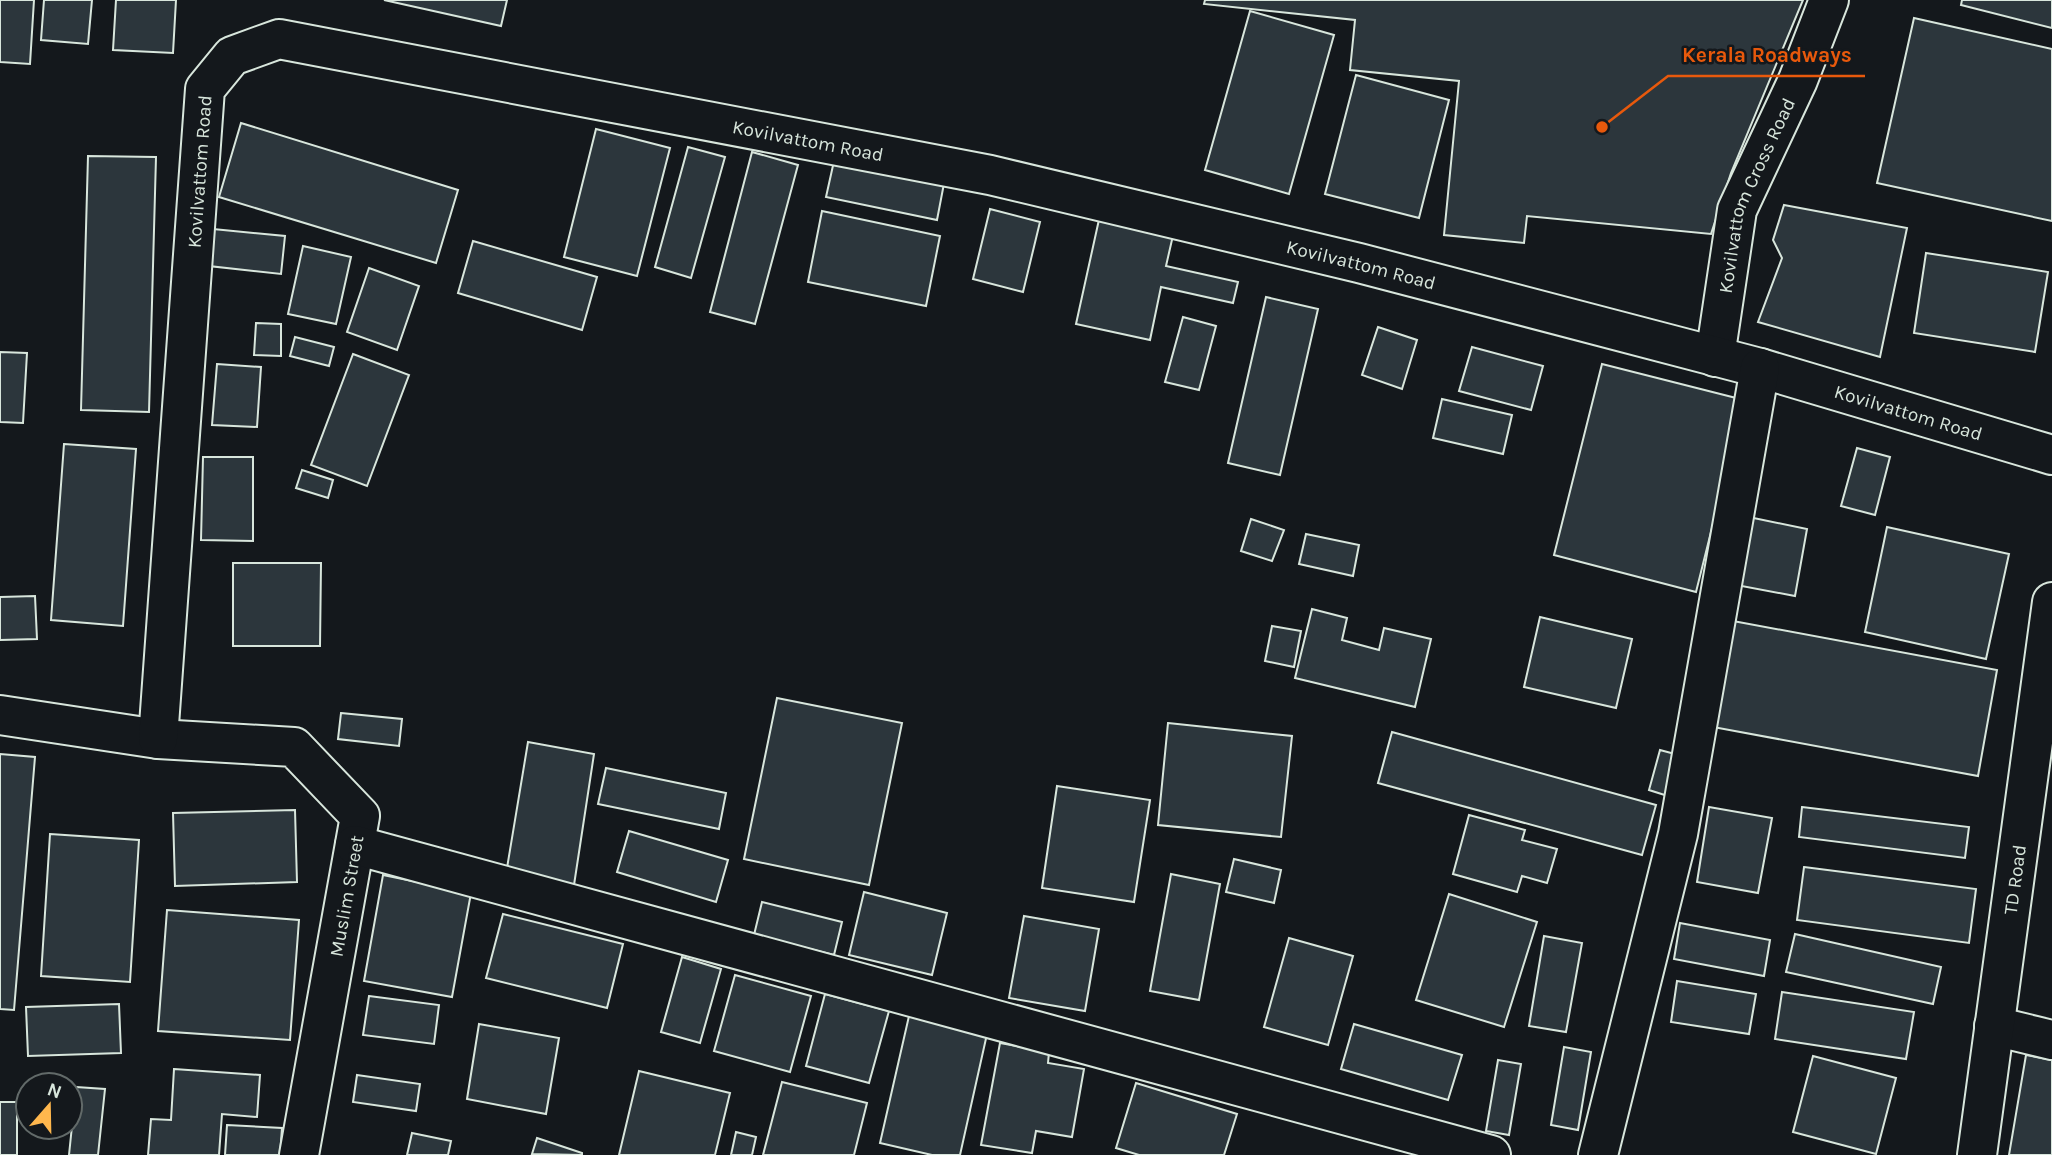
<svg xmlns="http://www.w3.org/2000/svg" width="2052" height="1155" font-family="Karla,sans-serif">
<style>
.building{fill:#2c363c;stroke:#d8e6dc;stroke-width:2}
.lines{fill:none;stroke-linecap:round;stroke-linejoin:round}
.minor-casing{stroke:#d8e6dc;stroke-width:42}
.tertiary-casing{stroke:#d8e6dc;stroke-width:42}
.minor{stroke:#14181c;stroke-width:38}
.tertiary{stroke:#14181c;stroke-width:38}
.labels{text-anchor:middle;stroke-width:5;stroke-linejoin:round;paint-order:stroke}
.street-label{font-size:19px;fill:#d8e6dc;stroke:#14181c}
.leader{fill:none;stroke:#e8590c;stroke-width:2.5}
.callout-dot{fill:#e8590c;stroke:#14181c;stroke-width:2.5}
.callout-label{font-size:21px;text-anchor:middle;font-weight:bold;fill:#e8590c;stroke:#14181c;stroke-width:5;stroke-linejoin:round;paint-order:stroke}
</style>
<rect width="100%" height="100%" fill="#14181c"/>
<g class="building">
<polygon points="0,0 34,0 30,64 0,62"/>
<polygon points="44,0 92,0 88,44 41,40"/>
<polygon points="116,0 176,0 173,53 113,50"/>
<polygon points="384,0 507,0 501,26"/>
<polygon points="1205,0 1803,0 1731,173 1711,234 1527,216 1524,243 1444,235 1459,81 1350,70 1355,20 1204,4"/>
<polygon points="1962,0 2052,0 2052,28 1961,5"/>
<polygon points="1250,11 1334,35 1289,194 1205,170"/>
<polygon points="1914,18 2052,49 2052,221 1877,183"/>
<polygon points="1356,75 1449,100 1419,218 1325,194"/>
<polygon points="241,123 458,190 436,263 219,197"/>
<polygon points="596,129 670,148 637,276 564,257"/>
<polygon points="688,147 725,157 691,278 655,267"/>
<polygon points="752,152 798,165 755,324 710,312"/>
<polygon points="836,152 946,173 937,220 826,197"/>
<polygon points="88,156 156,157 149,412 81,410"/>
<polygon points="1784,205 1907,228 1880,357 1758,322 1782,258 1773,240"/>
<polygon points="990,209 1040,222 1023,292 973,279"/>
<polygon points="822,211 940,236 926,306 808,282"/>
<polygon points="1100,215 1174,231 1166,266 1238,282 1233,303 1161,287 1150,340 1076,324"/>
<polygon points="213,229 285,236 281,274 209,266"/>
<polygon points="473,241 597,277 582,330 458,293"/>
<polygon points="303,246 351,257 336,324 288,314"/>
<polygon points="1926,253 2048,272 2035,352 1914,333"/>
<polygon points="369,268 419,286 397,350 347,332"/>
<polygon points="1266,297 1318,309 1280,475 1228,463"/>
<polygon points="1183,317 1216,326 1199,390 1165,382"/>
<polygon points="256,323 281,324 281,356 254,355"/>
<polygon points="1378,327 1417,340 1402,389 1362,375"/>
<polygon points="295,337 334,347 329,366 290,356"/>
<polygon points="1472,347 1543,366 1531,410 1459,391"/>
<polygon points="0,352 27,353 23,423 0,422"/>
<polygon points="353,354 409,375 367,486 311,465"/>
<polygon points="217,364 261,367 257,427 212,425"/>
<polygon points="1602,364 1744,400 1696,592 1554,555"/>
<polygon points="1442,399 1512,415 1503,454 1433,438"/>
<polygon points="64,444 136,449 123,626 51,620"/>
<polygon points="1857,448 1890,457 1875,515 1841,506"/>
<polygon points="203,457 253,457 253,541 201,540"/>
<polygon points="302,470 333,480 328,498 296,488"/>
<polygon points="1744,516 1807,529 1795,596 1731,584"/>
<polygon points="1251,519 1284,530 1272,561 1241,551"/>
<polygon points="1887,527 2009,554 1986,659 1865,632"/>
<polygon points="1306,534 1359,545 1353,576 1299,564"/>
<polygon points="233,563 321,563 320,646 233,646"/>
<polygon points="35,596 37,639 0,640 0,597"/>
<polygon points="1312,609 1347,618 1342,640 1379,650 1384,628 1431,639 1415,707 1295,678"/>
<polygon points="1540,617 1632,639 1616,708 1524,687"/>
<polygon points="1733,621 1997,670 1978,776 1713,727"/>
<polygon points="1272,626 1301,631 1294,667 1265,661"/>
<polygon points="777,698 902,723 869,885 744,859"/>
<polygon points="341,713 402,719 399,746 338,739"/>
<polygon points="1168,723 1292,736 1281,837 1158,825"/>
<polygon points="1392,732 1656,805 1642,855 1378,783"/>
<polygon points="528,742 594,754 574,885 506,874"/>
<polygon points="1660,750 1686,757 1674,798 1649,790"/>
<polygon points="0,754 35,757 14,1010 0,1009"/>
<polygon points="606,768 726,793 719,829 598,804"/>
<polygon points="1057,786 1150,800 1134,902 1042,888"/>
<polygon points="1709,807 1772,818 1758,893 1697,882"/>
<polygon points="1802,807 1969,827 1965,858 1799,837"/>
<polygon points="295,810 297,882 175,886 173,813"/>
<polygon points="1469,815 1525,830 1522,840 1557,849 1547,883 1522,876 1517,892 1453,874"/>
<polygon points="629,831 728,860 716,902 617,872"/>
<polygon points="50,834 139,840 130,982 41,976"/>
<polygon points="1234,859 1281,870 1274,903 1226,892"/>
<polygon points="1804,867 1976,889 1969,943 1797,920"/>
<polygon points="1171,874 1220,884 1199,1000 1150,991"/>
<polygon points="383,875 471,893 452,997 364,981"/>
<polygon points="864,892 947,913 932,975 849,955"/>
<polygon points="1449,894 1537,922 1504,1027 1416,1000"/>
<polygon points="762,902 842,922 834,955 754,935"/>
<polygon points="167,910 299,920 290,1040 158,1031"/>
<polygon points="503,914 623,944 607,1008 486,978"/>
<polygon points="1024,916 1099,929 1085,1011 1009,998"/>
<polygon points="1680,923 1770,940 1764,976 1674,959"/>
<polygon points="1795,934 1941,967 1933,1004 1786,972"/>
<polygon points="1544,936 1582,943 1566,1032 1529,1026"/>
<polygon points="1289,938 1353,956 1328,1045 1264,1027"/>
<polygon points="682,957 721,969 700,1043 661,1032"/>
<polygon points="735,975 811,996 790,1072 714,1051"/>
<polygon points="1677,981 1756,994 1749,1034 1671,1022"/>
<polygon points="1782,992 1914,1012 1906,1059 1775,1039"/>
<polygon points="825,994 889,1011 869,1083 806,1066"/>
<polygon points="369,996 439,1005 434,1044 363,1035"/>
<polygon points="119,1004 121,1053 28,1056 26,1007"/>
<polygon points="909,1016 987,1034 960,1155 932,1155 880,1143"/>
<polygon points="479,1024 559,1038 546,1114 467,1099"/>
<polygon points="1354,1024 1462,1055 1448,1100 1341,1069"/>
<polygon points="1000,1043 1049,1052 1048,1063 1084,1069 1072,1137 1036,1131 1032,1153 981,1145"/>
<polygon points="1564,1047 1591,1052 1578,1130 1551,1125"/>
<polygon points="2026,1055 2052,1060 2052,1155 2009,1155"/>
<polygon points="1813,1056 1896,1078 1876,1154 1793,1132"/>
<polygon points="1498,1060 1521,1064 1509,1135 1486,1131"/>
<polygon points="174,1069 260,1075 257,1117 222,1114 219,1155 148,1155 151,1119 171,1120"/>
<polygon points="639,1071 730,1093 715,1155 619,1155"/>
<polygon points="357,1075 420,1084 416,1111 353,1102"/>
<polygon points="782,1082 867,1103 854,1155 763,1155"/>
<polygon points="1136,1083 1237,1114 1224,1155 1139,1155 1116,1148"/>
<polygon points="76,1087 105,1089 98,1155 69,1155"/>
<rect x="0" y="1102" width="17" height="53"/>
<polygon points="227,1125 282,1128 280,1155 225,1155"/>
<polygon points="736,1132 756,1137 752,1155 731,1155"/>
<polygon points="412,1133 451,1141 448,1155 407,1155"/>
<polygon points="537,1138 582,1153 582,1155 532,1154"/>
</g>
<g class="lines">
<g class="minor-casing">
<g id="minor">
<path id="s1" d="M1715 357 1737 210 1798 80 1829 0"/>
<polyline points="0,715 158,739 294,747 360,816 299,1155"/>
<path id="s2" d="M158 739 205 89 232 56 279 39 990 175 1359 263 1760 368 2052 455"/>
<polyline points="355,845 1491,1155"/>
<polyline points="1994,1026 2052,1040"/>
<polyline points="1598,1155 1678,834 1760,368"/>
</g>
</g>
<g class="tertiary-casing">
<g id="tertiary">
<path id="s3" d="M1977 1155 2052 602"/>
</g>
</g>
<use href="#minor" class="minor"/>
<use href="#tertiary" class="tertiary"/>
</g>
<g class="labels">
<g class="street-label">
<text dy="7" stroke="none"><textPath href="#s2" startOffset="1283">Kovilvattom Road</textPath></text>
<text dy="7" stroke="none"><textPath href="#s2" startOffset="569">Kovilvattom Road</textPath></text>
<text dy="7" stroke="none"><textPath href="#s1" startOffset="168">Kovilvattom Cross Road</textPath></text>
<text dy="7" stroke="none"><textPath href="#s2" startOffset="1850">Kovilvattom Road</textPath></text>
<text dy="7" stroke="none"><textPath href="#s2" startOffset="2417">Kovilvattom Road</textPath></text>
<text dy="7" stroke="none"><textPath href="#s3" startOffset="278">TD Road</textPath></text>
<text transform="translate(346 896) rotate(-80)" y="7">Muslim Street</text>
</g>
</g>
<path class="leader" d="M1602 127L1668 76H1865"/>
<circle class="callout-dot" cx="1602" cy="127" r="7"/>
<g class="callout-label">
<text x="1767" y="62">Kerala Roadways</text>
</g>
<g transform="translate(49 1106) rotate(20)"><circle r="33" fill="#14181c" stroke="#626a69" stroke-width="2"/>
<path d="M0-5L12 26L0 18L-12 26Z" fill="#ffb74d"/>
<text y="-10" font-size="19" font-weight="bold" text-anchor="middle" fill="#d8e6dc">N</text>
</g>
</svg>
